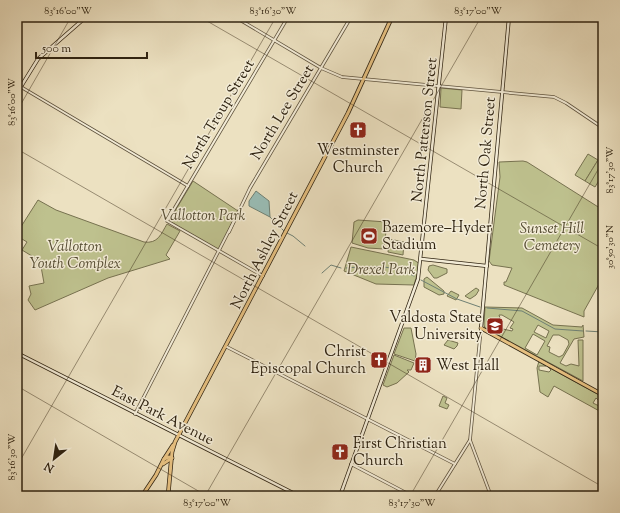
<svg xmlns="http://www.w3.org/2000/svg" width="620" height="513" font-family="'Sorts Mill Goudy',serif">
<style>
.green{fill:#bec18e;stroke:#777250;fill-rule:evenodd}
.water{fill:#99bdb6;stroke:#6f8074}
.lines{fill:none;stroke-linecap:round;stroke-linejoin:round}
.stream{stroke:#6f8074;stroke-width:1}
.tertiary-casing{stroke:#5f533e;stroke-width:3.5}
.secondary-casing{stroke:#302412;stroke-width:4}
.primary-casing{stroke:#302412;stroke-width:4.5}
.tertiary{stroke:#f3ecd7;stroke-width:2}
.secondary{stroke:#f3ecd7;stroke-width:2.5}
.primary{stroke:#e6c080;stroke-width:3}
.ticks{fill:none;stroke:#302412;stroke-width:1;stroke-opacity:0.45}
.labels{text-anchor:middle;stroke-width:3;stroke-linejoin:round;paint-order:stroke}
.street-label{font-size:15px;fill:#302412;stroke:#f3ecd7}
.poi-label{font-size:15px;fill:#302412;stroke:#f3ecd7;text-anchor:start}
.park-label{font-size:15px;font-style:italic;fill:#544b31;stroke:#f3ecd7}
.neatline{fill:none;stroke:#302412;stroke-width:1.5}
.ticks-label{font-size:10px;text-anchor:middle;fill:#302412}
</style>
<rect width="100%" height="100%" fill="#ece1c1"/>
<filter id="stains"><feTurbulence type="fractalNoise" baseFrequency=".005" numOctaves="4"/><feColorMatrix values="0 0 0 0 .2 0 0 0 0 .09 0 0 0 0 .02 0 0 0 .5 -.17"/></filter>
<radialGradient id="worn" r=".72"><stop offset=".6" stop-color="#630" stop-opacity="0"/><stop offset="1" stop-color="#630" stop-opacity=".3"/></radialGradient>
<g class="green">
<polygon points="441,88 462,90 461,109 440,107"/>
<polygon points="588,154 598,160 585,181 575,175"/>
<polygon points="598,160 603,163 603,174 595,187 585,181"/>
<polygon points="523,161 527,162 603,210 603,277 584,311 584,317 504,285 504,282 506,282 512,268 492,265 489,261 500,177 499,162"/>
<polygon points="193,181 238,211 219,250 169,221"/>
<path d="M38 200 56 210 144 242C158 244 161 234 167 224L180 231 166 255 170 259 108 278 35 310 28 300 31 294 29 286 44 283 40 261 22 250 27 242 17 236V233Z"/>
<polygon points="358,220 387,222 384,249 368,248 352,243 354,222"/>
<polygon points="389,239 404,242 403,255 388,252"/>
<polygon points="351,247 414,260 420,264 414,285 376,284 344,271"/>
<polygon points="433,265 447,269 447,273 437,278 434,278 428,270 429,266"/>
<polygon points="427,277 444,291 444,294 439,295 424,287 424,279"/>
<polygon points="476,288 479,290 476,295 470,299 465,296"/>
<polygon points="451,291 459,295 456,300 447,296"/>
<path d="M485 307 522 308 553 325 582 327 583 325 584 337 574 339 560 363 566 366 571 364 579 366 578 340H583V381L485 328 484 325ZM499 315H502L514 322 510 328 513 329 512 331 503 329 500 332 494 329 500 318ZM538 325 549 331 546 338 534 332ZM533 334 545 341 537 355 525 348ZM553 335H559L568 340 569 344 563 355 559 357 549 352 550 347 547 346Z"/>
<polygon points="404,328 411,328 416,354 415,361 394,354"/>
<polygon points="448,340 458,343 457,346 454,349 444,345"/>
<polygon points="394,355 414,363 411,370 407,370 409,372 397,383 387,387 383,385"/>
<polygon points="539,361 546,366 539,366 539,370 549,372 551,370 548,367 603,397 603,402 601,403 596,398 593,403 601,407 603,404 601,409 603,413 554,386 548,397 540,392 537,368"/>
<polygon points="443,396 447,398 445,403 449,405 447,409 439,406"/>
</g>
<polygon class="water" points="256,191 269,201 270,217 249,206 249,201"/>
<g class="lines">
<g class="stream">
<polyline points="270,217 284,231"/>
<polyline points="287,233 293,236 305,246"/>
<path d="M346 268C372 266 390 264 414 276"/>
<polyline points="322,273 331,265 341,268"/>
<polyline points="421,280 457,299 480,307"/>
<polyline points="487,308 522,311 555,329 583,331"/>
<polyline points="586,331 603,332"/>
</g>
<g class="tertiary-casing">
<g id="tertiary">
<polyline points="235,17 321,68 342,77 554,97 566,103 603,128"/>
<polyline points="21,87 188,186"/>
<polyline points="599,125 603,118"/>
<polyline points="229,232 250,188 351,17"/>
<polyline points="263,276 167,221 288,17"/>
<polyline points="227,347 455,464"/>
<polyline points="135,414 234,221"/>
<polyline points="470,440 491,496"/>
<polyline points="351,464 412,496"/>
<polyline points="435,496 470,440 481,328"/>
</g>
</g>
<g class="secondary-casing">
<g id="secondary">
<polyline points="17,93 38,59 86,17"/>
<polyline points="422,259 487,266"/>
<polyline points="481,328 509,17"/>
<polyline points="17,353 299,496"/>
<polyline points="340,496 418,279 446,17"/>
</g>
</g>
<g class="primary-casing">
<g id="primary">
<polyline points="481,328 603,395"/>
<polyline points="164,459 173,445"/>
<polyline points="163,464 172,458"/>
<polyline points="142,496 156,475 164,459 169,457 172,458"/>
<polyline points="168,496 172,452 175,442 348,113 392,17"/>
</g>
</g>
<use href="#tertiary" class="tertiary"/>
<use href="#secondary" class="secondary"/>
<use href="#primary" class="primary"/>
</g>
<path class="ticks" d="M200 17 603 249M17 111 71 17M17 149 603 487M17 386 207 496M17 466 276 17M205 496 481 17M410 496 603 161"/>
<defs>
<g id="church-square" transform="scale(0.9)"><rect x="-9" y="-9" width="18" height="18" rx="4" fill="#8f2418" stroke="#f3ecd7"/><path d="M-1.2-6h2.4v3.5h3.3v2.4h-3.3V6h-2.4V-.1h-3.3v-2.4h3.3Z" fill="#fff"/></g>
<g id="stadium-square" transform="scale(0.9)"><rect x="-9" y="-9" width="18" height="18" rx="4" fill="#8f2418" stroke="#f3ecd7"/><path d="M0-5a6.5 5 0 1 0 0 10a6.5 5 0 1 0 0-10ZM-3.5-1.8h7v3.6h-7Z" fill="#fff"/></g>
<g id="university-square" transform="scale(0.9)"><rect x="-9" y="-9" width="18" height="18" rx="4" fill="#8f2418" stroke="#f3ecd7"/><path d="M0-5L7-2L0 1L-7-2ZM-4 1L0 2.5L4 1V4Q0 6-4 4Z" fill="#fff"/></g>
<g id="building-square" transform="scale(0.9)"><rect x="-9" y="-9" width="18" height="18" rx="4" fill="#8f2418" stroke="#f3ecd7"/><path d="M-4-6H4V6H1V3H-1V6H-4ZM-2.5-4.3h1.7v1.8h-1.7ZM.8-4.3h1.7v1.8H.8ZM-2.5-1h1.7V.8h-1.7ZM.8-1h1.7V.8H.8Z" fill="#fff"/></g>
</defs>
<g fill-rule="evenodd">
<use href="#church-square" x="358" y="130"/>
<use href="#stadium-square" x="369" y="236"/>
<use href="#university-square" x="495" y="326"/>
<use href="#church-square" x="379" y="360"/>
<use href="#building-square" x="423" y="365"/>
<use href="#church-square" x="340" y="452"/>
</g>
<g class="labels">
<g class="street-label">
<text transform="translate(282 112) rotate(-59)" y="5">North Lee Street</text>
<text transform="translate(218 114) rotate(-59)" y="5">North Troup Street</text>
<text transform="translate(424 130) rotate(-84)" y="5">North Patterson Street</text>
<text transform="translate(485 153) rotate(-85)" y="5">North Oak Street</text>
<text transform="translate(264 250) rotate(-63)" y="5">North Ashley Street</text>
<text transform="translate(163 415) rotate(27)" y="5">East Park Avenue</text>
</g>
<g class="poi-label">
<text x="358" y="155" text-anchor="middle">Westminster<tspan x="358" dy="17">Church</tspan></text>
<text x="382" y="232">Bazemore–Hyder<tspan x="382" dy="17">Stadium</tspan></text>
<text x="482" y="322" text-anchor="end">Valdosta State<tspan x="482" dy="17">University</tspan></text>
<text x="366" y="356" text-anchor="end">Christ<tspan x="366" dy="17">Episcopal Church</tspan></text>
<text x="436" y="370">West Hall</text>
<text x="353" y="448">First Christian<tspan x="353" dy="17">Church</tspan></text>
</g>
<g class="park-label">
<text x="203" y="220">Vallotton Park</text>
<text x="552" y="233">Sunset Hill<tspan x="552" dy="17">Cemetery</tspan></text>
<text x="75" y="251">Vallotton<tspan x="75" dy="17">Youth Complex</tspan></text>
<text x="381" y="274">Drexel Park</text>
</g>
</g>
<rect width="620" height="513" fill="none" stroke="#ece1c1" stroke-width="44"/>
<g transform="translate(54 459) rotate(210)" stroke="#f3ecd7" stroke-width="3" paint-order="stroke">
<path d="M0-3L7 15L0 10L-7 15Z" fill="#302412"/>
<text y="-6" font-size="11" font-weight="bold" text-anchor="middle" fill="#302412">N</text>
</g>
<path d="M36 52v6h111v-6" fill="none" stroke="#302412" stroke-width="2"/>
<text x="42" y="52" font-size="12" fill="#302412" stroke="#f3ecd7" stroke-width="3" paint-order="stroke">500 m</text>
<rect x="22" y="22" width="576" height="469" class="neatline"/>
<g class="ticks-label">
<text x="68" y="14">83°16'00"W</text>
<text x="273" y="14">83°16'30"W</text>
<text x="478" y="14">83°17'00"W</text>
<text transform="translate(11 102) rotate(-90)" y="4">83°16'00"W</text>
<text transform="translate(609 170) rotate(-90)" y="4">83°17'30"W</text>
<text transform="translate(609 247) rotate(-90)" y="4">30°50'30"N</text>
<text transform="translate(11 457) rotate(-90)" y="4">83°16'30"W</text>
<text x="207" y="506">83°17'00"W</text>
<text x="412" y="506">83°17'30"W</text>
</g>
<rect width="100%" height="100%" filter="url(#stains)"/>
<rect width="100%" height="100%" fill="url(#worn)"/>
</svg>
